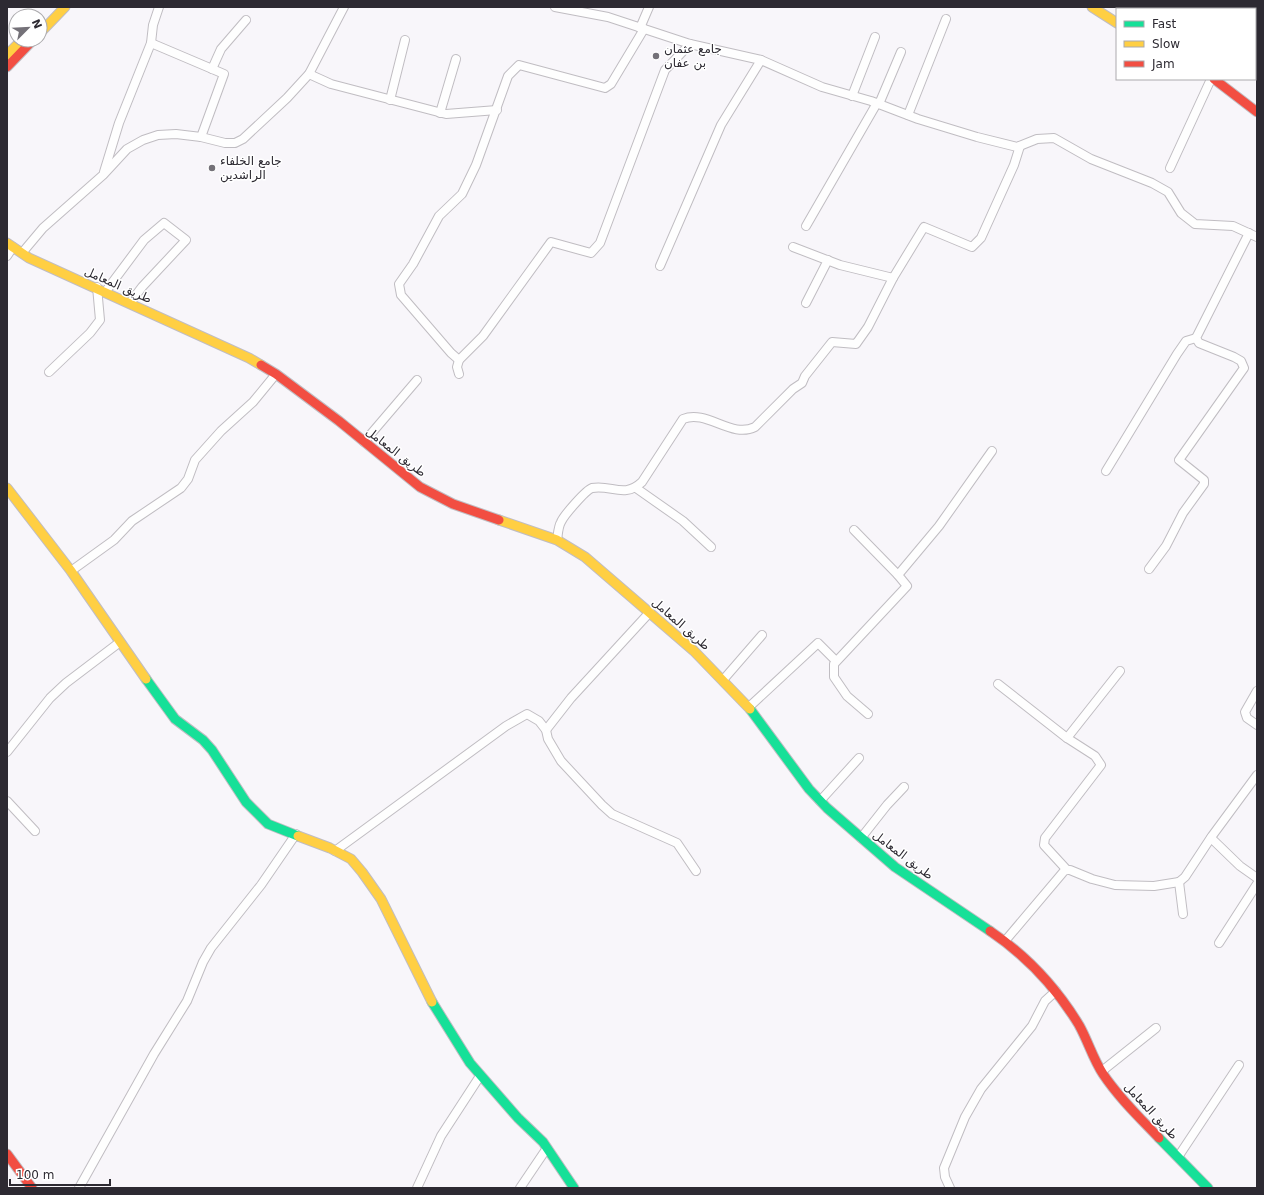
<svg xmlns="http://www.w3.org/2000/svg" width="1264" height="1195" font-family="'DejaVu Sans',Cairo,sans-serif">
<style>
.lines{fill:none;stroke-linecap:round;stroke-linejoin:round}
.street-casing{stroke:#c0bdc2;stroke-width:10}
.fast-casing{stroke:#c0bdc2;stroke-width:11}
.slow-casing{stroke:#c0bdc2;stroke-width:11}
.jam-casing{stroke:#c0bdc2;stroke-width:11}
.street{stroke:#fefefe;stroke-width:8}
.fast{stroke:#16e098;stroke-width:9}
.slow{stroke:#ffcf43;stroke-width:9}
.jam{stroke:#f24e42;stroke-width:9}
.poi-dot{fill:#747178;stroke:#fff;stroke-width:1.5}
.labels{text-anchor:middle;stroke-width:3;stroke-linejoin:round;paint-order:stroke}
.poi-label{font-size:12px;fill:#2d2a32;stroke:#fff;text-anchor:start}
.street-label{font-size:12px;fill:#2d2a32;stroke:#fff}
</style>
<rect width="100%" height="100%" fill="#f8f6fa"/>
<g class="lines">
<g class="street-casing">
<g id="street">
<polyline points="555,7 608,17 690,44 761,60 822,87 871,101 918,119 977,137 1017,147 1037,139 1054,138 1091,159 1152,183 1168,192 1181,213 1195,224 1233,226 1257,237"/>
<polyline points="640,28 649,7"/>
<polyline points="151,43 224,74 201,137"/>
<polyline points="212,69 221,49 246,20"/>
<polyline points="309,74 331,84 446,114 497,110"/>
<polyline points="852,96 875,37"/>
<polyline points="390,100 405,40"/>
<polyline points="879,104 901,52"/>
<polyline points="440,113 456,59"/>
<polyline points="908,115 946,19"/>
<polyline points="1170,168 1211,79"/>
<polyline points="104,172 119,123 151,43 153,25 159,7"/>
<polyline points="806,226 877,103"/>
<polyline points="793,247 840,265 893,278 924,227 972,247 981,238 1014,165 1020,146"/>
<polyline points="22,253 43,228 103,175 127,149 143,140 158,135 176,134 201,137 225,143 235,143 243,139 287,98 309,74 344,7"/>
<polyline points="7,256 13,247"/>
<polyline points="660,266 721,125 761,60"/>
<polyline points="106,291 144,240 164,223 186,240 142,287 130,303"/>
<polyline points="806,303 828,260"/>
<polyline points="459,360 451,353 401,295 399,284 413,264 439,216 462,194 476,165 508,76 519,65 605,88 611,84 644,29"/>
<polyline points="49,372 90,333 100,320 97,287"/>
<polyline points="459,374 457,367 459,360 483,336 551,242 591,253 600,243 665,70 690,44"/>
<polyline points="364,442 417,380"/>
<polyline points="1106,471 1177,354 1186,341 1196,338"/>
<polyline points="636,488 683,521 711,547"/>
<polyline points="854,530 898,575"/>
<path d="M557 540C558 535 558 527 561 522 564 515 586 490 592 488 611 484 624 499 642 482L683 419C707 409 731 439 755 427L793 389 802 383 805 376 832 342 856 344 868 327 893 278"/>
<polyline points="1149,569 1166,546 1183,513 1204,484 1204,480 1179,460 1244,368 1241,361 1234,357 1199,343 1196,338 1249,233"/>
<polyline points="71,571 114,540 132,521 181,488 188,479 195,460 221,431 253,402 276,374"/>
<polyline points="723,680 762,635"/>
<polyline points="998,684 1067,738"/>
<polyline points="1257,691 1245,712 1247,718 1257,725"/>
<polyline points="749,707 818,643 836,661"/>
<polyline points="868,714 847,696 834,677 834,664 907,586 898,575 939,526 992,451"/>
<polyline points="546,730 571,698 650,612"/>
<polyline points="7,752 50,698 66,683 120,642"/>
<polyline points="7,801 35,831"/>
<polyline points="820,801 859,758"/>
<polyline points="861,838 887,805 904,787"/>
<polyline points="1211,838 1240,866 1257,878"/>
<polyline points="335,851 506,726 527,714 539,721 546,730 548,739 561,761 602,805 612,814 677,843 696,871"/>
<polyline points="1067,870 1044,845 1045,838 1101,765 1095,756 1067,738 1120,671"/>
<polyline points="1179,882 1183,914"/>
<polyline points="1005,941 1065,870 1070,870 1092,879 1115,885 1154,886 1179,882 1185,877 1212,836 1257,775"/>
<polyline points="1219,943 1257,884"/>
<polyline points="1102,1071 1156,1028"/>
<polyline points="1178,1157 1239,1065"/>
<polyline points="79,1188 154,1054 187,1001 203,962 211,948 261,885 296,834"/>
<polyline points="417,1188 441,1136 480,1076"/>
<polyline points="520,1188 547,1148"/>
<polyline points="950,1188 945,1177 944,1168 965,1117 981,1089 1032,1026 1045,1001 1056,991"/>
</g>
</g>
<g class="fast-casing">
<g id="fast">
<polyline points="146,679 175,719 203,740 212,750 246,802 268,824 298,836"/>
<polyline points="750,709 809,789 827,808 895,867 990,931"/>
<polyline points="432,1002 470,1063 518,1118 543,1142 574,1188"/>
<polyline points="1159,1138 1208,1188"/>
</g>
</g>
<g class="slow-casing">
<g id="slow">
<polyline points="1092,7 1117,23"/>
<polyline points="40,33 65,7"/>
<polyline points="7,55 22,40"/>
<polyline points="7,243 29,258 249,358 261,365"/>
<polyline points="7,488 71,571 146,679"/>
<polyline points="499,520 557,540 585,557 694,651 750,709"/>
<polyline points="298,836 330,848 351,859 362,872 381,899 432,1002"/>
</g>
</g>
<g class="jam-casing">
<g id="jam">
<polyline points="7,67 33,40"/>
<polyline points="1214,79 1257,112"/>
<polyline points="261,365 276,374 339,421 420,487 453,504 499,520"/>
<path d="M990 931C1027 956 1056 987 1079 1025 1088 1041 1093 1059 1103 1074 1119 1098 1140 1118 1159 1138"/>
<polyline points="7,1154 32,1188"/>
</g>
</g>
<use href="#street" class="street"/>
<use href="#fast" class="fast"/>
<use href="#slow" class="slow"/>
<use href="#jam" class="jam"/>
</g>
<g class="poi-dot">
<circle cx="656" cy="56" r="4"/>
<circle cx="212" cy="168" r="4"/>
</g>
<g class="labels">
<g class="poi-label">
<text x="664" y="53">جامع عثمان<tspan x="664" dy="14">بن عفان</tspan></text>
<text x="220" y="165">جامع الخلفاء<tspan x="220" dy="14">الراشدين</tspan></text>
</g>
<g class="street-label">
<text transform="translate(118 285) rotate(24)" y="4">طريق المعامل</text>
<text transform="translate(396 452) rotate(38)" y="4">طريق المعامل</text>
<text transform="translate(681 624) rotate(41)" y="4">طريق المعامل</text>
<text transform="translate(903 855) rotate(37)" y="4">طريق المعامل</text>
<text transform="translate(1151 1111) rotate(47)" y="4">طريق المعامل</text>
</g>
</g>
<rect width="1264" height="1195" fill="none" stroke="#2d2a32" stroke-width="16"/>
<rect x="1116" y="8" width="140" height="72" fill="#ffffff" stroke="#abaaad"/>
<rect x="1124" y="21" width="20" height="6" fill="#16e098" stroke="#abaaad"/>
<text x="1152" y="28" font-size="12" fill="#2d2a32">Fast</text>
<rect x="1124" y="41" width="20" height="6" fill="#ffcf43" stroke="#abaaad"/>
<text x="1152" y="48" font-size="12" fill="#2d2a32">Slow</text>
<rect x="1124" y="61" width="20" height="6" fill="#f24e42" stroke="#abaaad"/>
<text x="1152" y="68" font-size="12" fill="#2d2a32">Jam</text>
<g transform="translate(28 28) rotate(66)"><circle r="19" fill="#ffffff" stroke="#abaaad"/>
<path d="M0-3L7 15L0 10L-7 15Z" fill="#747178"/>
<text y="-6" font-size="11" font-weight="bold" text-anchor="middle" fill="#2d2a32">N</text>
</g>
<path d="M10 1179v6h100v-6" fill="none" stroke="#2d2a32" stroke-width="2"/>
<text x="16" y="1179" font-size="12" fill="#2d2a32" stroke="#ffffff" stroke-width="3" paint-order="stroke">100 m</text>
</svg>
